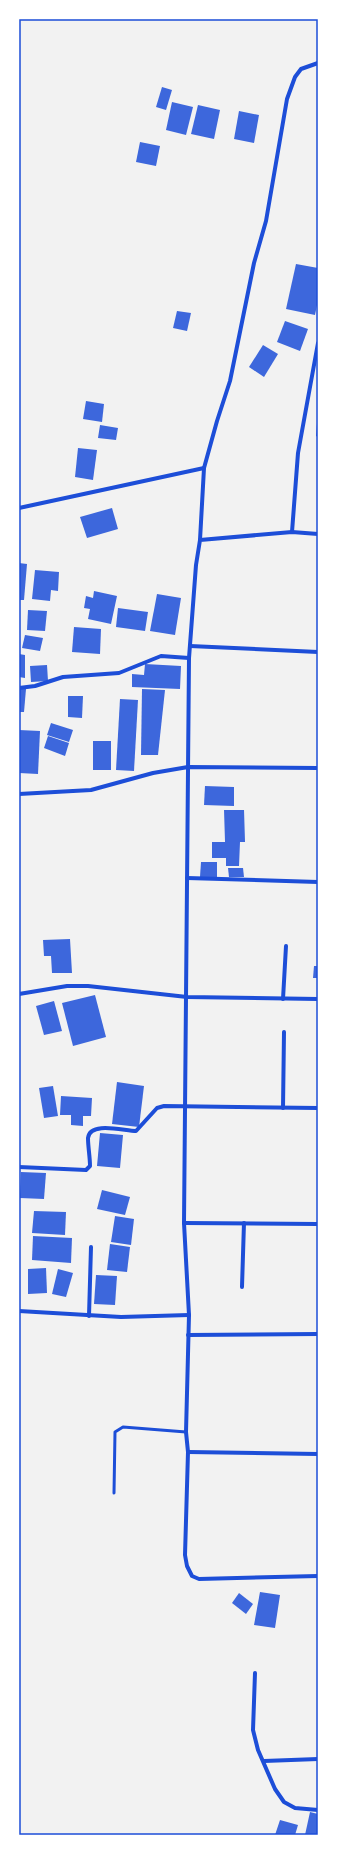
<svg xmlns="http://www.w3.org/2000/svg" width="337" height="1854" font-family="'Playfair Display',serif">
<style>
.building{fill:#3d67dc}
.lines{fill:none;stroke-linecap:round;stroke-linejoin:round}
.service{stroke:#1d4ed8;stroke-width:3}
.minor{stroke:#1d4ed8;stroke-width:4}
.neatline{fill:none;stroke:#1d4ed8;stroke-width:1.5}
</style>
<rect width="100%" height="100%" fill="#f2f2f2"/>
<g class="building">
<polygon points="162,87 172,90 166,110 156,107"/>
<polygon points="172,102 193,107 186,135 166,130"/>
<polygon points="198,105 220,110 214,139 191,134"/>
<polygon points="239,111 259,115 254,143 234,139"/>
<polygon points="140,142 160,146 156,166 136,162"/>
<polygon points="296,264 318,268 318,300 315,315 286,309"/>
<polygon points="177,311 191,313 187,331 173,328"/>
<polygon points="285,321 308,329 300,351 277,342"/>
<polygon points="263,345 278,354 264,377 249,367"/>
<polygon points="86,401 104,404 102,422 83,419"/>
<polygon points="317,423 318,423 318,437 316,436"/>
<polygon points="100,425 118,428 116,440 98,438"/>
<polygon points="78,448 97,450 93,480 75,477"/>
<polygon points="112,508 118,529 87,538 80,517"/>
<polygon points="19,563 27,564 24,600 19,600"/>
<polygon points="35,570 59,572 58,591 51,590 50,601 32,599"/>
<polygon points="94,591 117,596 111,624 88,619 90,609 84,608 86,596 93,598"/>
<polygon points="157,594 181,598 175,635 150,631"/>
<polygon points="118,608 148,612 145,631 116,627"/>
<polygon points="28,610 47,611 45,631 27,630"/>
<polygon points="74,627 101,629 100,654 72,652"/>
<polygon points="25,635 43,638 40,651 22,648"/>
<polygon points="19,654 25,655 25,678 19,677"/>
<polygon points="145,664 181,666 180,689 132,687 132,674 144,675"/>
<polygon points="47,665 48,681 31,682 30,666"/>
<polygon points="19,689 26,689 24,712 19,712"/>
<polygon points="142,689 165,690 158,755 141,755"/>
<polygon points="68,696 83,696 82,718 68,717"/>
<polygon points="120,699 138,700 134,771 116,770"/>
<polygon points="51,723 73,730 69,742 47,735"/>
<polygon points="19,730 40,731 38,774 19,773"/>
<polygon points="48,736 69,743 65,756 44,748"/>
<rect x="93" y="741" width="18" height="29"/>
<polygon points="205,786 234,787 234,806 204,805"/>
<polygon points="224,810 244,810 245,842 225,842"/>
<polygon points="212,842 240,842 239,866 226,866 226,858 212,858"/>
<polygon points="201,862 217,862 217,877 200,877"/>
<polygon points="228,868 243,868 244,877 229,877"/>
<polygon points="70,939 72,973 52,973 51,956 44,956 43,940"/>
<polygon points="314,966 318,966 318,978 313,978"/>
<polygon points="95,995 106,1037 73,1046 62,1003"/>
<polygon points="54,1001 62,1031 44,1035 36,1006"/>
<polygon points="117,1082 144,1086 139,1127 112,1124"/>
<polygon points="53,1086 58,1116 44,1118 39,1088"/>
<polygon points="61,1096 92,1098 91,1116 83,1116 83,1126 71,1125 71,1115 60,1115"/>
<polygon points="100,1133 123,1135 120,1168 97,1166"/>
<polygon points="21,1172 46,1173 44,1199 20,1198"/>
<polygon points="102,1190 130,1197 125,1215 97,1209"/>
<polygon points="34,1211 66,1212 65,1235 32,1233"/>
<polygon points="115,1216 134,1219 131,1245 111,1242"/>
<polygon points="33,1236 72,1238 71,1263 32,1260"/>
<polygon points="110,1244 130,1247 127,1272 107,1270"/>
<polygon points="46,1268 47,1293 28,1294 28,1269"/>
<polygon points="58,1269 73,1273 66,1297 52,1294"/>
<polygon points="96,1275 117,1276 115,1305 94,1304"/>
<polygon points="260,1592 280,1595 275,1628 254,1625"/>
<polygon points="239,1593 253,1604 246,1614 232,1603"/>
<polygon points="310,1812 318,1814 318,1835 305,1835"/>
<polygon points="280,1820 298,1825 295,1835 275,1835"/>
</g>
<g class="lines">
<polyline class="service" points="114,1493 115,1432 123,1427 186,1432"/>
<g class="minor">
<polyline points="19,508 204,468"/>
<polyline points="292,532 298,453 318,343"/>
<polyline points="318,534 292,532 200,540 196,565 189,658 184,1223 189,1315 186,1432 188,1452 185,1555 187,1566 192,1576 199,1579 318,1576"/>
<polyline points="200,540 204,468 217,421 230,381 254,263 266,221 287,99 295,77 301,69 318,63"/>
<polyline points="190,646 318,652"/>
<polyline points="19,688 35,686 63,677 119,673 161,656 189,658"/>
<polyline points="19,794 91,790 153,773 188,767 318,768"/>
<polyline points="187,878 318,882"/>
<polyline points="19,994 67,986 88,986 187,997 318,999"/>
<polyline points="283,999 286,946"/>
<polyline points="283,1108 284,1032"/>
<path d="M19 1167 86 1170 90 1166C90 1157 88 1147 88 1138 90 1121 124 1131 136 1131L157 1108 164 1106 318 1108"/>
<polyline points="184,1223 318,1224"/>
<polyline points="242,1287 244,1223"/>
<polyline points="19,1311 121,1317 189,1315"/>
<polyline points="89,1316 91,1247"/>
<polyline points="188,1335 318,1334"/>
<polyline points="188,1452 318,1454"/>
<polyline points="255,1673 253,1730 258,1750 275,1789 284,1802 295,1808 318,1810"/>
<polyline points="264,1761 318,1759"/>
</g>
</g>
<rect width="337" height="1854" fill="none" stroke="#ffffff" stroke-width="40"/>
<rect x="20" y="20" width="297" height="1814" class="neatline"/>
</svg>
